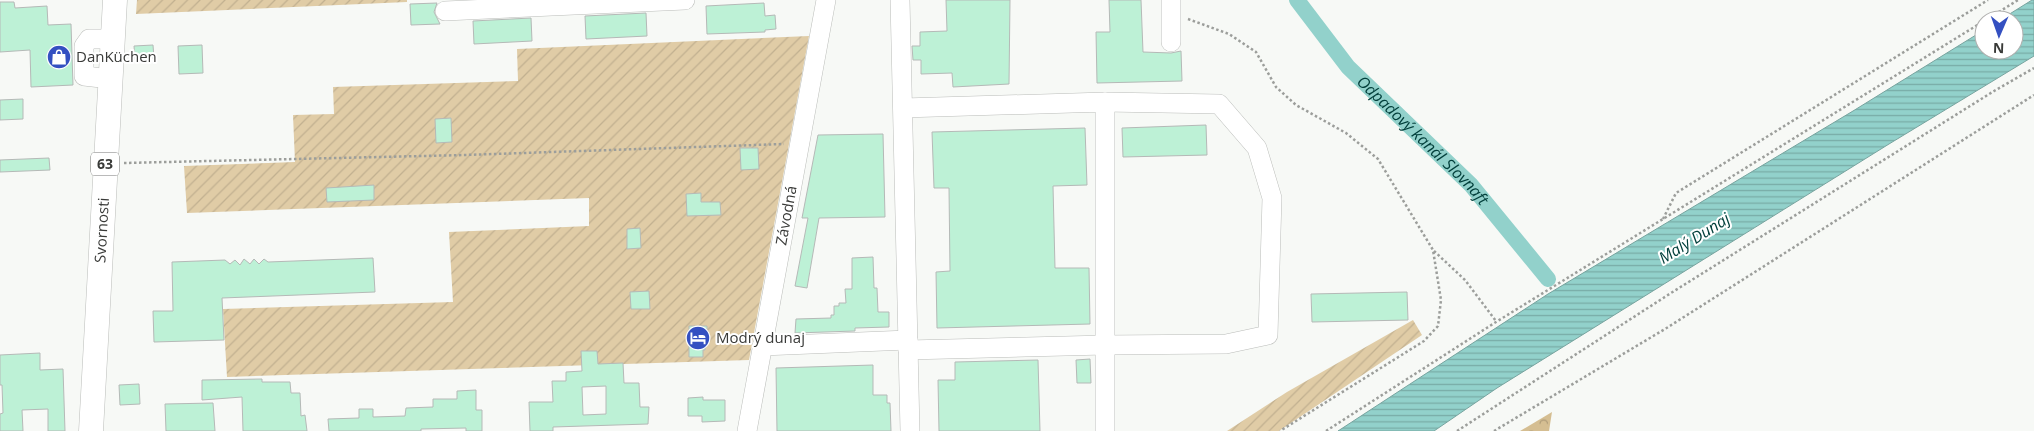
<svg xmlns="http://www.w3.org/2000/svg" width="2034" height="431" font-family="'Open Sans',sans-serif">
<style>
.forest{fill:url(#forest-crowns)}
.garden{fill:url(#garden-furrows)}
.water{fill:url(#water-rules);stroke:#77a49f}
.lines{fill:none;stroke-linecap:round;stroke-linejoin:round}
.canal{stroke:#92d1cb;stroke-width:16}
.building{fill:#bdf1d6;stroke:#b5b9b7;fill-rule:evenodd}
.minor-casing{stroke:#bbbdba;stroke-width:20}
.major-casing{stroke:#bbbdba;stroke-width:25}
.path{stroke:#9c9e9b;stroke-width:2.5;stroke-dasharray:2.5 2.5;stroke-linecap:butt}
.minor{stroke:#fff;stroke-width:19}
.major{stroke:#fff;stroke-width:24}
.labels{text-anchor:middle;stroke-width:4;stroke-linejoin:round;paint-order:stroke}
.shield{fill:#fff;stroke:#747574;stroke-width:1}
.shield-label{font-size:14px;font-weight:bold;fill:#393a38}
.poi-label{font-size:15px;fill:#393a38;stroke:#fff;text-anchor:start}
.street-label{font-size:15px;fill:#393a38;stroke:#fff}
.water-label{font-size:16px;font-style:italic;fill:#03403c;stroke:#fff}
</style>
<defs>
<pattern id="forest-crowns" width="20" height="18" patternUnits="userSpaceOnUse" patternTransform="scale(1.25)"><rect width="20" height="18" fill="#d5be92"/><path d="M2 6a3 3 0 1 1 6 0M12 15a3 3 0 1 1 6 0" fill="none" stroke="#ae9b78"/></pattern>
<pattern id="garden-furrows" width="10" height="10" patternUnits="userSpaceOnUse" patternTransform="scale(1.25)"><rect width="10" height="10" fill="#e0cca6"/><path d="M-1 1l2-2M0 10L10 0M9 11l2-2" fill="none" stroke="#c1b090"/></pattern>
<pattern id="water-rules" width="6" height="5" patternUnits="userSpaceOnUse" patternTransform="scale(1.25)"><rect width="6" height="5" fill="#92d1cb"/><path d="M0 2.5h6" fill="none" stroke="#78aba6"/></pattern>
</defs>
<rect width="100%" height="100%" fill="#f7f9f6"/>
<polygon class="forest" points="1552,412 1549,431 1520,431"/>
<g class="garden">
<polygon points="137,0 407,0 407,2 136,14"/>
<polygon points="809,36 749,360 227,377 223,309 453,302 449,232 589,226 589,198 187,213 184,166 295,162 293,115 334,114 333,87 518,81 517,49"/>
<polygon points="1413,320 1422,335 1279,431 1227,431 1287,392"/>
</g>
<polygon class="water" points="2032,0 2034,0 2034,56 1889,144 1497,388 1434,431 1338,431 1548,294 1853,111 1984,30 1984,50 2014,50 2014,20 2000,20"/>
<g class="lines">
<path class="canal" id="s1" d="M1297 0 1348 67 1471 185 1548 279"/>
</g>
<g class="building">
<polygon points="946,0 1010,0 1009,84 953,87 952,73 921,74 921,60 913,60 912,46 920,46 920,32 947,31"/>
<polygon points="1109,0 1141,0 1143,52 1171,53 1181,51 1182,81 1097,83 1096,32 1110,32"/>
<polygon points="0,2 14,2 15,8 47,6 48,25 71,24 73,85 31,87 30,50 0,52"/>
<polygon points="437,3 434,12 440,24 411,25 410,4"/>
<polygon points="764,3 765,16 775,15 776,29 765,30 765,32 707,34 706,6"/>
<polygon points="646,13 647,36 586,39 585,16"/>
<polygon points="531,18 532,41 474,44 473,21"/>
<polygon points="153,45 154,58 135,60 134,46"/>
<polygon points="202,45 203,73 179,74 178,46"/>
<polygon points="23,99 23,119 0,120 0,100"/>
<polygon points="451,118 452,142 436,143 435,119"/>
<polygon points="1206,125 1207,155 1123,157 1122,128"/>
<polygon points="1085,128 1087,185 1053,186 1055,268 1089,268 1090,324 937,328 936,272 950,271 949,188 934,188 932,132"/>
<polygon points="883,134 885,217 819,218 807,288 795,286 808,218 802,218 818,135"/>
<polygon points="740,148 758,148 759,169 741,170"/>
<polygon points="49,158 50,170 0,172 0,160"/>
<polygon points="374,185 374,200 327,202 326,188"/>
<polygon points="701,193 701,202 720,202 721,215 687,216 686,194"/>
<polygon points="640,228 641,248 627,249 627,229"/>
<polygon points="873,257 874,288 877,288 878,312 889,312 889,327 855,328 855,331 795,333 796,319 831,318 831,315 834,315 834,306 839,306 839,303 846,303 845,289 852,289 852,258"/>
<polygon points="373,258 375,292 222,298 224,340 154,342 153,311 173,311 172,262 225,260 230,264 235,260 240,265 244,259 250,264 254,259 259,264 264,259 268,262"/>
<polygon points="649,291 650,309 631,309 630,292"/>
<polygon points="1407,292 1408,320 1312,322 1311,294"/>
<polygon points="689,326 707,326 707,342 705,342 705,350 703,350 703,357 689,357"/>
<path d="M581 351H597L598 364 623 363 624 383H639L640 407H649L648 424 553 427V431H530L529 402H553L552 381H566V372L582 371ZM606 386V414L583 415 582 387Z"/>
<polygon points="40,353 40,370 63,369 65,431 48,431 48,409 22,410 23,431 0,431 0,414 3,413 2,385 0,385 0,355"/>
<polygon points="1090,359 1091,383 1077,383 1076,360"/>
<polygon points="1038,360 1040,431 939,431 938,380 955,380 955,362"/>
<polygon points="873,365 873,395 887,395 887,403 890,403 891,431 777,431 776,368"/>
<polygon points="262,379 262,382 290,382 291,393 300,393 301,416 305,415 307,431 243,431 242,397 202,400 202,380"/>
<polygon points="139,384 140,404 120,405 119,385"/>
<polygon points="476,390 476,410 482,410 482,431 466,431 466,428 421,429 421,431 329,431 328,419 359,418 359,409 373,409 373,417 405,416 406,408 433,407 433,399 457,399 457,391"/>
<polygon points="703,397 703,400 725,400 725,421 702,422 702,416 688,416 688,398"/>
<polygon points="213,403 215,431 166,431 165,404"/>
</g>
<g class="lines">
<g class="minor-casing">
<g id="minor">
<polyline points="900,0 910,431"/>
<polyline points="445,11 685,0"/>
<polyline points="1171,42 1171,0"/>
<polyline points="110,79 84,76 84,46 89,39 112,39"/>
<polyline points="903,108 1105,102 1105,431"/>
<polyline points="762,346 908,340"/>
<polyline points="908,350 1105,345 1226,344 1268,335 1272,198 1257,148 1219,104 1105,102"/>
<path id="s2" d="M747 431 826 0"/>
</g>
</g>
<g class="major-casing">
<g id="major">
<path id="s3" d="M91 431 115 0"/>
</g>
</g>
<g class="path">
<polyline points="1188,19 1229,34 1256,52 1276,87 1296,105 1346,133 1378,159 1433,250 1441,300 1438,326 1424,341 1280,431"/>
<polyline points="1986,20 2018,0"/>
<polyline points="124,163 465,155 784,144"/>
<polyline points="1663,219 1676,193 1988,0"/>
<polyline points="1434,251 1465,280 1496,321"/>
<polyline points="1326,431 1496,322 1984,21"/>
<polyline points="1457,431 1671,293 1994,91 2034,68"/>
<polyline points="1494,431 1665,329 2034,95"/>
</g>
<use href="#minor" class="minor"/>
<use href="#major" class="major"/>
</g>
<defs>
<g id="shop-disc" transform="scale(1.25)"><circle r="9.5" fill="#3450c1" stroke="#fff"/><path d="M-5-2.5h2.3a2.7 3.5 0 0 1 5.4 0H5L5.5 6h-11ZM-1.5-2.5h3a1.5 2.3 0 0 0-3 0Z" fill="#fff"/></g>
<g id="hotel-disc" transform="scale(1.25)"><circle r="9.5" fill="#3450c1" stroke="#fff"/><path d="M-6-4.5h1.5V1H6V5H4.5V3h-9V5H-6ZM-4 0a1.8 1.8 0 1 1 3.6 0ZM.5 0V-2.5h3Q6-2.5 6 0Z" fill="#fff"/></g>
</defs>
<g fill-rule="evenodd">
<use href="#shop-disc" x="59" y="57"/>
<use href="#hotel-disc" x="698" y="338"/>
</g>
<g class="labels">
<rect class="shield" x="91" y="152.5" width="28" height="23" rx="4"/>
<g class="shield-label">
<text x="105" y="169">63</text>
</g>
<g class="poi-label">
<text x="76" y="62">DanKüchen</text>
<text x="716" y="343">Modrý dunaj</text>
</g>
<g class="street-label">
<text dy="5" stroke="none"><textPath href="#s2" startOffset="219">Závodná</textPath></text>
<text dy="5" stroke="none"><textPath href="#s3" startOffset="201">Svornosti</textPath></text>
</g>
<g class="water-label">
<text dy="6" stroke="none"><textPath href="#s1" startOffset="189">Odpadový kanál Slovnaft</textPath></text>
<text transform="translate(1694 238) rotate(-32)" y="6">Malý Dunaj</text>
</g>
</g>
<g transform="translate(1999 35) rotate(182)"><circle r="24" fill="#ffffff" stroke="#b0b0af"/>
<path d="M0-4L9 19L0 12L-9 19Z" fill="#3450c1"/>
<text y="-8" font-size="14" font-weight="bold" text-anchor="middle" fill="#393a38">N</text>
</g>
</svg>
